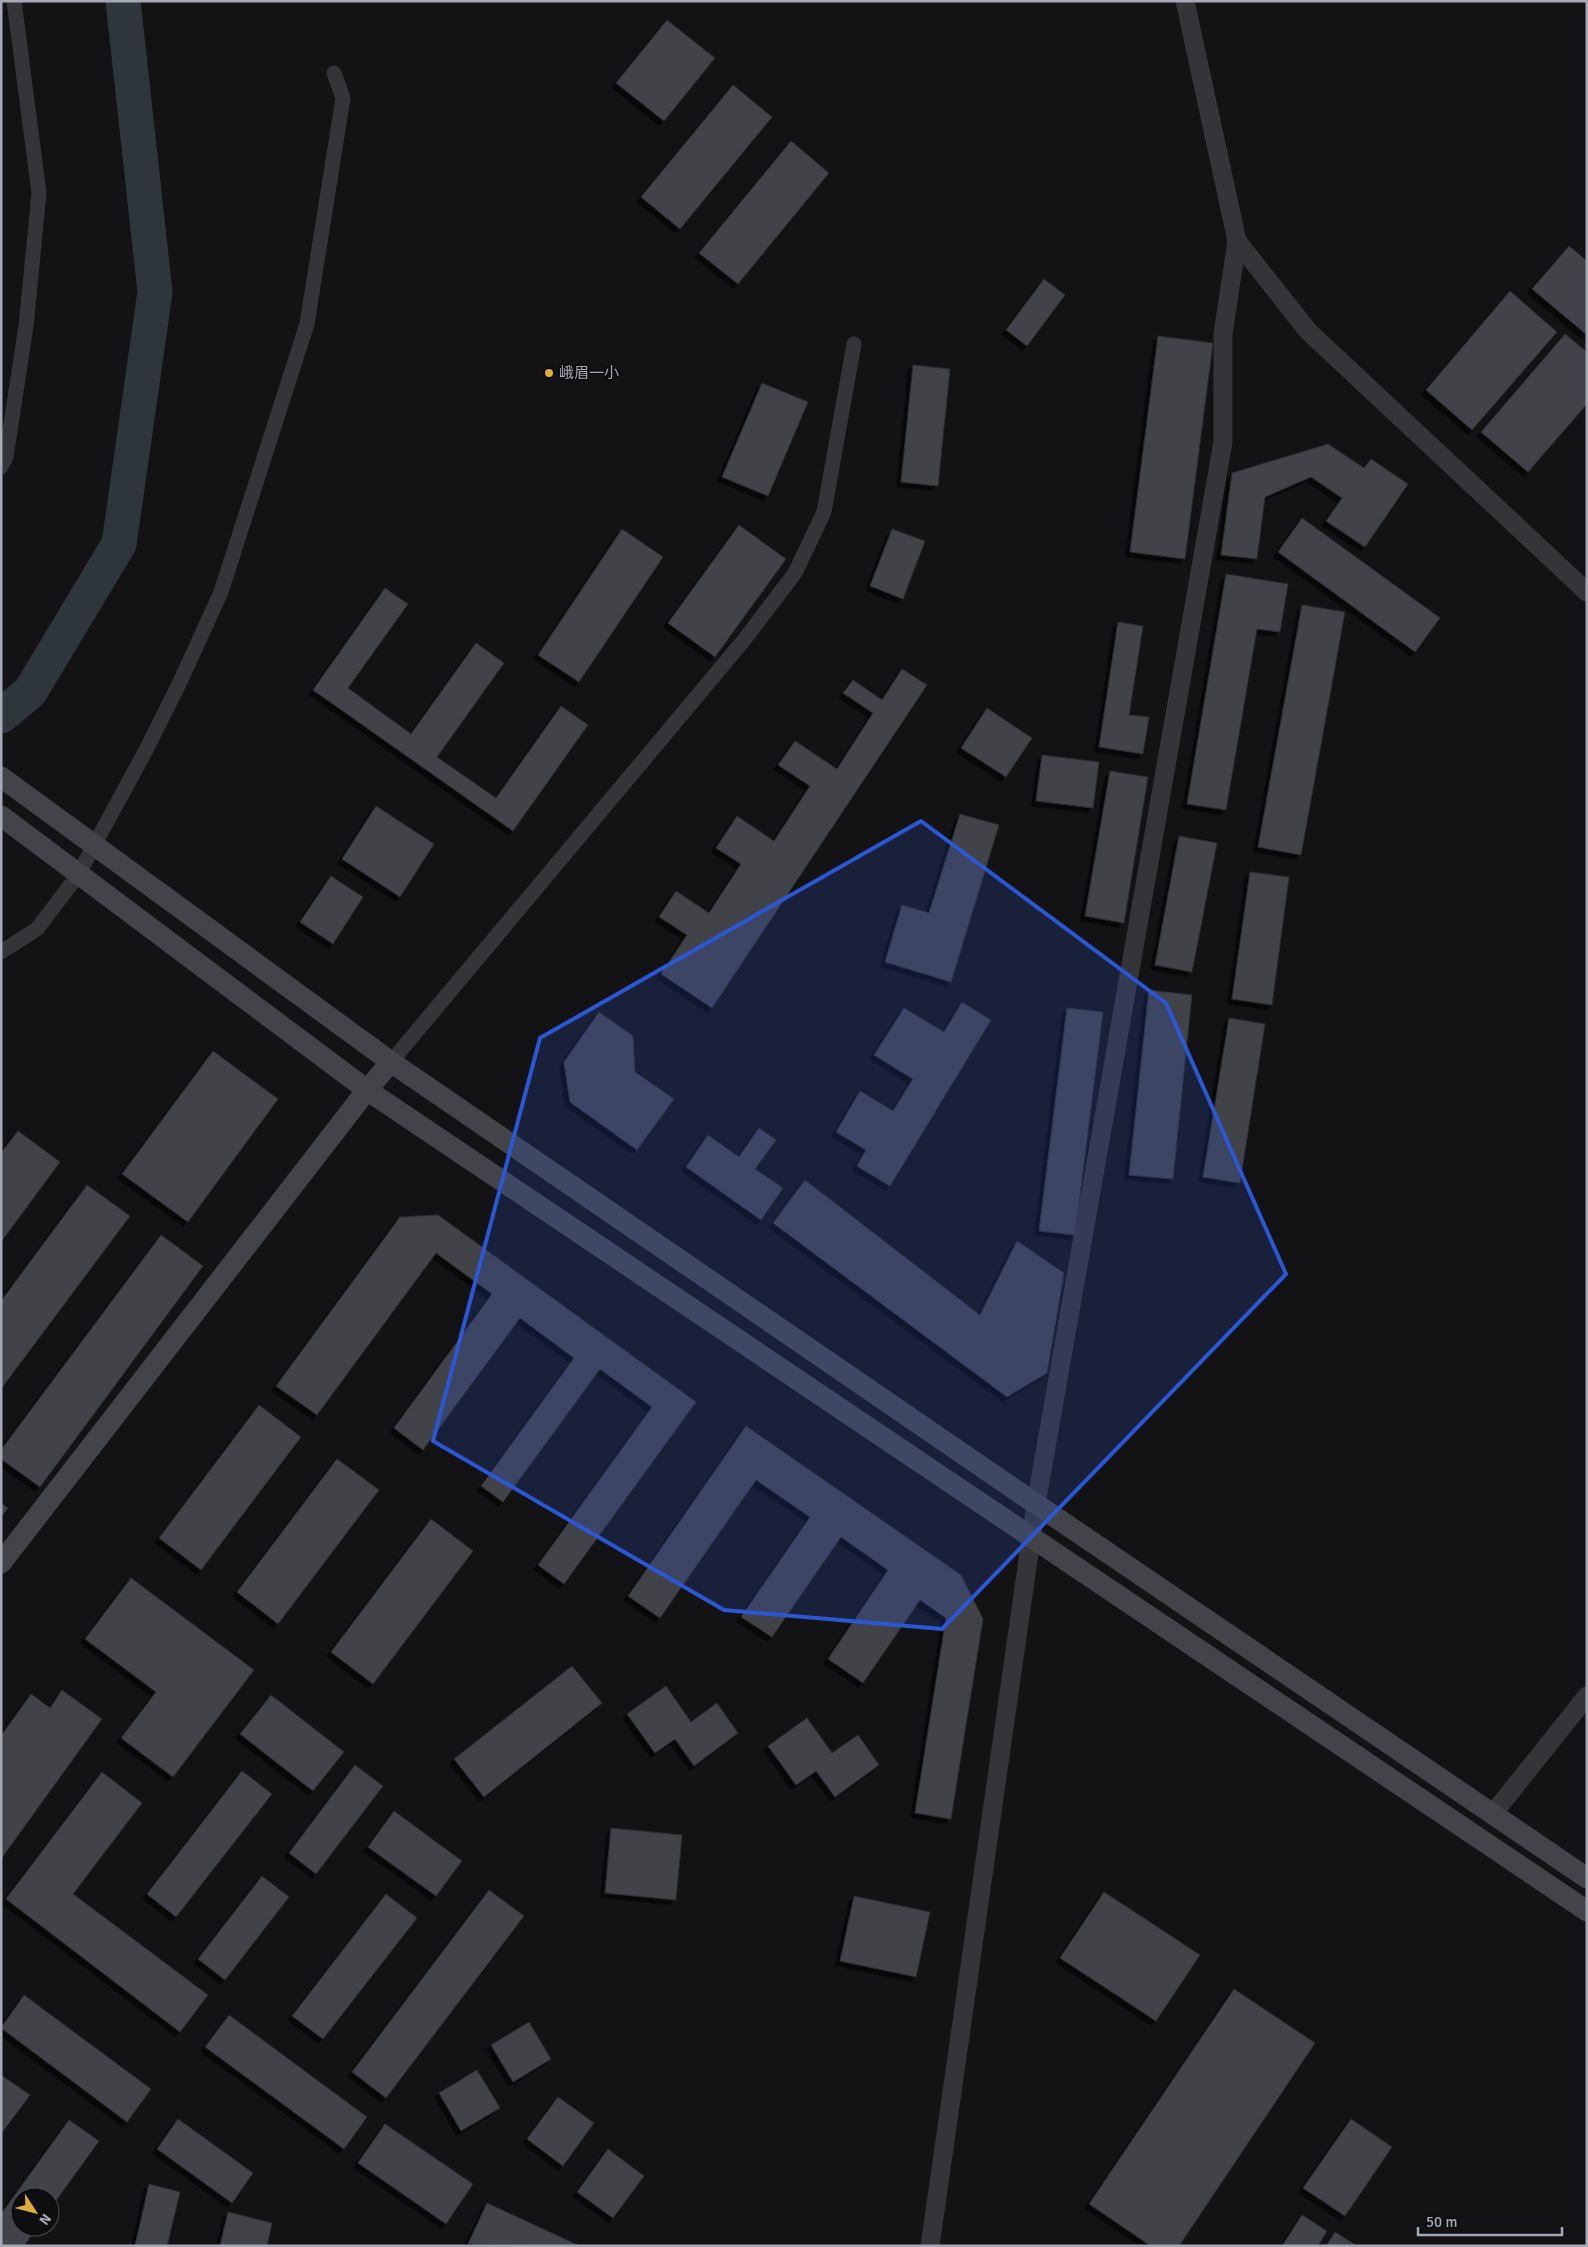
<svg xmlns="http://www.w3.org/2000/svg" width="1588" height="2247" font-family="Signika,'Noto Sans SC',sans-serif">
<style>
.lines{fill:none;stroke-linecap:round;stroke-linejoin:round}
.river{stroke:#2e363c;stroke-width:35}
.building{fill:#424348;stroke:#2d2d31;filter:url(#shadow)}
.minor{stroke:#353539;stroke-width:15}
.tertiary{stroke:#353539;stroke-width:19}
.secondary{stroke:#434449;stroke-width:21}
.marked{fill:#2b57d4;fill-opacity:0.2;stroke:#2b57d4;stroke-width:4;stroke-linejoin:round}
.poi-dot{fill:#e2ab3e;stroke:#0e0e10;stroke-width:2}
.labels{text-anchor:middle;stroke-width:4;stroke-linejoin:round;paint-order:stroke}
.poi-label{font-size:15px;fill:#a6aab4;stroke:#0e0e10;text-anchor:start}
</style>
<defs>
<filter id="shadow"><feDropShadow dx="-4.5" dy="4.5" stdDeviation="0" flood-color="#0009"/></filter>
</defs>
<rect width="100%" height="100%" fill="#131315"/>
<g class="lines">
<polyline class="river" points="1,716 30,692 119,544 155,292 123,1"/>
</g>
<g class="building">
<polygon points="667,20 715,58 664,121 616,83"/>
<polygon points="733,85 772,117 680,229 641,197"/>
<polygon points="791,141 829,173 738,284 699,253"/>
<polygon points="1569,246 1587,261 1587,335 1532,289"/>
<polygon points="1044,279 1065,295 1027,346 1006,330"/>
<polygon points="1510,291 1557,332 1472,430 1426,390"/>
<polygon points="1565,334 1587,352 1587,404 1528,472 1481,432"/>
<polygon points="1158,336 1213,343 1185,559 1130,552"/>
<polygon points="913,365 950,369 938,486 901,482"/>
<polygon points="762,383 808,402 768,496 722,477"/>
<polygon points="1328,444 1364,468 1371,459 1408,484 1365,547 1326,521 1342,498 1311,477 1265,497 1257,559 1221,555 1232,473"/>
<polygon points="1302,518 1440,618 1415,652 1278,552"/>
<polygon points="739,525 786,559 715,657 668,623"/>
<polygon points="622,529 663,557 579,682 538,655"/>
<polygon points="892,529 925,541 903,599 870,586"/>
<polygon points="1226,574 1288,584 1280,632 1257,629 1226,810 1187,804"/>
<polygon points="385,588 408,604 348,688 411,734 476,643 504,663 437,757 496,798 561,706 588,725 513,831 313,690"/>
<polygon points="1302,605 1345,612 1301,855 1258,847"/>
<polygon points="1118,622 1143,626 1129,715 1149,717 1143,754 1099,747"/>
<polygon points="902,669 927,685 712,1008 661,974 687,935 659,917 676,891 709,913 741,864 716,848 737,816 774,841 810,786 778,765 795,741 837,769 873,713 843,693 853,680 882,700"/>
<polygon points="987,708 1032,738 1006,777 961,748"/>
<polygon points="1042,755 1099,762 1093,808 1036,801"/>
<polygon points="1110,771 1148,777 1124,923 1085,916"/>
<polygon points="376,806 434,844 400,897 342,859"/>
<polygon points="960,814 999,825 951,982 885,962 902,905 929,913"/>
<polygon points="1179,836 1217,843 1192,972 1155,965"/>
<polygon points="1250,872 1289,877 1272,1005 1232,999"/>
<polygon points="331,876 363,897 333,944 300,922"/>
<polygon points="1149,990 1192,995 1173,1179 1129,1175"/>
<polygon points="962,1002 991,1020 890,1186 857,1166 866,1150 836,1132 860,1091 893,1111 913,1079 874,1055 904,1008 944,1032"/>
<polygon points="1067,1008 1103,1012 1075,1235 1039,1231"/>
<polygon points="599,1012 633,1036 635,1072 674,1099 637,1150 570,1102 564,1062"/>
<polygon points="1229,1018 1265,1024 1240,1183 1203,1177"/>
<polygon points="213,1051 278,1099 188,1222 122,1174"/>
<polygon points="759,1128 776,1140 755,1169 783,1188 761,1220 686,1167 708,1135 739,1157"/>
<polygon points="18,1131 60,1162 1,1242 1,1153"/>
<polygon points="805,1180 980,1315 1017,1241 1064,1273 1047,1373 1007,1397 773,1223"/>
<polygon points="87,1185 130,1216 1,1389 1,1301"/>
<polygon points="438,1215 696,1402 564,1584 538,1565 652,1407 600,1369 503,1502 481,1486 574,1358 520,1318 423,1450 394,1428 492,1294 436,1253 317,1415 276,1386 400,1217"/>
<polygon points="161,1235 203,1266 40,1487 1,1459 1,1450"/>
<polygon points="259,1405 301,1437 201,1570 159,1538"/>
<polygon points="746,1426 961,1575 983,1619 951,1819 915,1813 946,1618 920,1600 863,1683 828,1659 888,1570 841,1537 772,1637 741,1617 810,1517 756,1480 660,1618 628,1596"/>
<polygon points="337,1459 379,1490 278,1624 237,1592"/>
<polygon points="1,1503 8,1508 1,1517"/>
<polygon points="431,1519 473,1551 373,1684 331,1652"/>
<polygon points="131,1578 254,1670 173,1777 121,1738 156,1692 85,1639"/>
<polygon points="572,1666 602,1703 484,1797 454,1759"/>
<polygon points="666,1686 691,1722 717,1703 738,1733 694,1766 675,1739 655,1753 627,1714"/>
<polygon points="62,1690 102,1719 1,1859 1,1736 31,1694 50,1708"/>
<polygon points="271,1695 344,1752 313,1791 240,1734"/>
<polygon points="807,1718 832,1753 858,1735 879,1765 835,1797 816,1771 796,1785 768,1746"/>
<polygon points="355,1765 383,1786 316,1874 289,1853"/>
<polygon points="242,1771 272,1794 176,1917 147,1894"/>
<polygon points="102,1772 142,1803 73,1894 208,1995 180,2032 6,1899"/>
<polygon points="394,1811 462,1861 436,1896 368,1847"/>
<polygon points="611,1828 682,1835 676,1900 605,1893"/>
<polygon points="262,1876 289,1897 225,1980 198,1959"/>
<polygon points="489,1890 524,1916 386,2098 352,2072"/>
<polygon points="1104,1892 1200,1955 1156,2021 1060,1958"/>
<polygon points="386,1894 417,1918 323,2039 292,2016"/>
<polygon points="854,1896 930,1912 916,1977 840,1961"/>
<polygon points="1234,1989 1315,2043 1179,2246 1151,2246 1089,2204"/>
<polygon points="24,1995 151,2089 127,2122 1,2028"/>
<polygon points="229,2015 367,2117 344,2149 205,2047"/>
<polygon points="529,2022 551,2059 513,2082 491,2045"/>
<polygon points="477,2070 500,2108 461,2131 439,2093"/>
<polygon points="1,2075 30,2095 1,2134"/>
<polygon points="558,2097 594,2123 563,2166 527,2139"/>
<polygon points="178,2119 253,2173 232,2203 157,2149"/>
<polygon points="1351,2119 1392,2147 1345,2216 1303,2188"/>
<polygon points="69,2120 99,2141 50,2209 50,2197 20,2197 20,2227 37,2227 24,2246 1,2246 1,2214"/>
<polygon points="385,2124 473,2184 446,2224 358,2163"/>
<polygon points="608,2149 644,2176 613,2218 577,2192"/>
<polygon points="149,2184 180,2192 167,2246 135,2246"/>
<polygon points="487,2203 580,2246 468,2244"/>
<polygon points="228,2212 272,2223 267,2246 220,2246"/>
<polygon points="1302,2215 1327,2231 1318,2246 1282,2246"/>
<polygon points="1335,2232 1357,2246 1326,2246"/>
</g>
<g class="lines">
<g class="minor">
<polyline points="1,467 6,457 26,326 39,193 14,1"/>
<polyline points="1,952 37,929 78,875 146,750 180,682 221,592 307,324 343,98 334,73"/>
<polyline points="391,1062 744,640 795,573 824,512 854,344"/>
</g>
<g class="tertiary">
<polyline points="1237,241 1308,331 1587,592"/>
<polyline points="1492,1815 1587,1696"/>
<polyline points="930,2246 1036,1504 1223,442 1223,334 1237,241 1185,1"/>
</g>
<g class="secondary">
<polyline points="1,777 391,1062 1036,1504 1587,1878"/>
<polyline points="1,816 367,1090 1587,1911"/>
<polyline points="1,1563 367,1090 391,1062"/>
</g>
</g>
<path class="marked" d="M921 821 1166 1003 1286 1274 942 1629 724 1610 433 1441 540 1038Z"/>
<circle class="poi-dot" cx="549" cy="373" r="5"/>
<g class="labels">
<g class="poi-label">
<text x="559" y="378">峨眉一小</text>
</g>
</g>
<rect width="1588" height="2247" fill="none" stroke="#a6aab4" stroke-width="5"/>
<g transform="translate(35 2212) rotate(126)"><circle r="24" fill="#0e0e10" stroke="#4b4c52"/>
<path d="M0-4L9 19L0 12L-9 19Z" fill="#e2ab3e"/>
<text y="-8" font-size="14" font-weight="bold" text-anchor="middle" fill="#a6aab4">N</text>
</g>
<path d="M1418 2227v8h144v-8" fill="none" stroke="#a6aab4" stroke-width="2.5"/>
<text x="1426" y="2227" font-size="15" fill="#a6aab4" stroke="#0e0e10" stroke-width="4" paint-order="stroke">50 m</text>
</svg>
